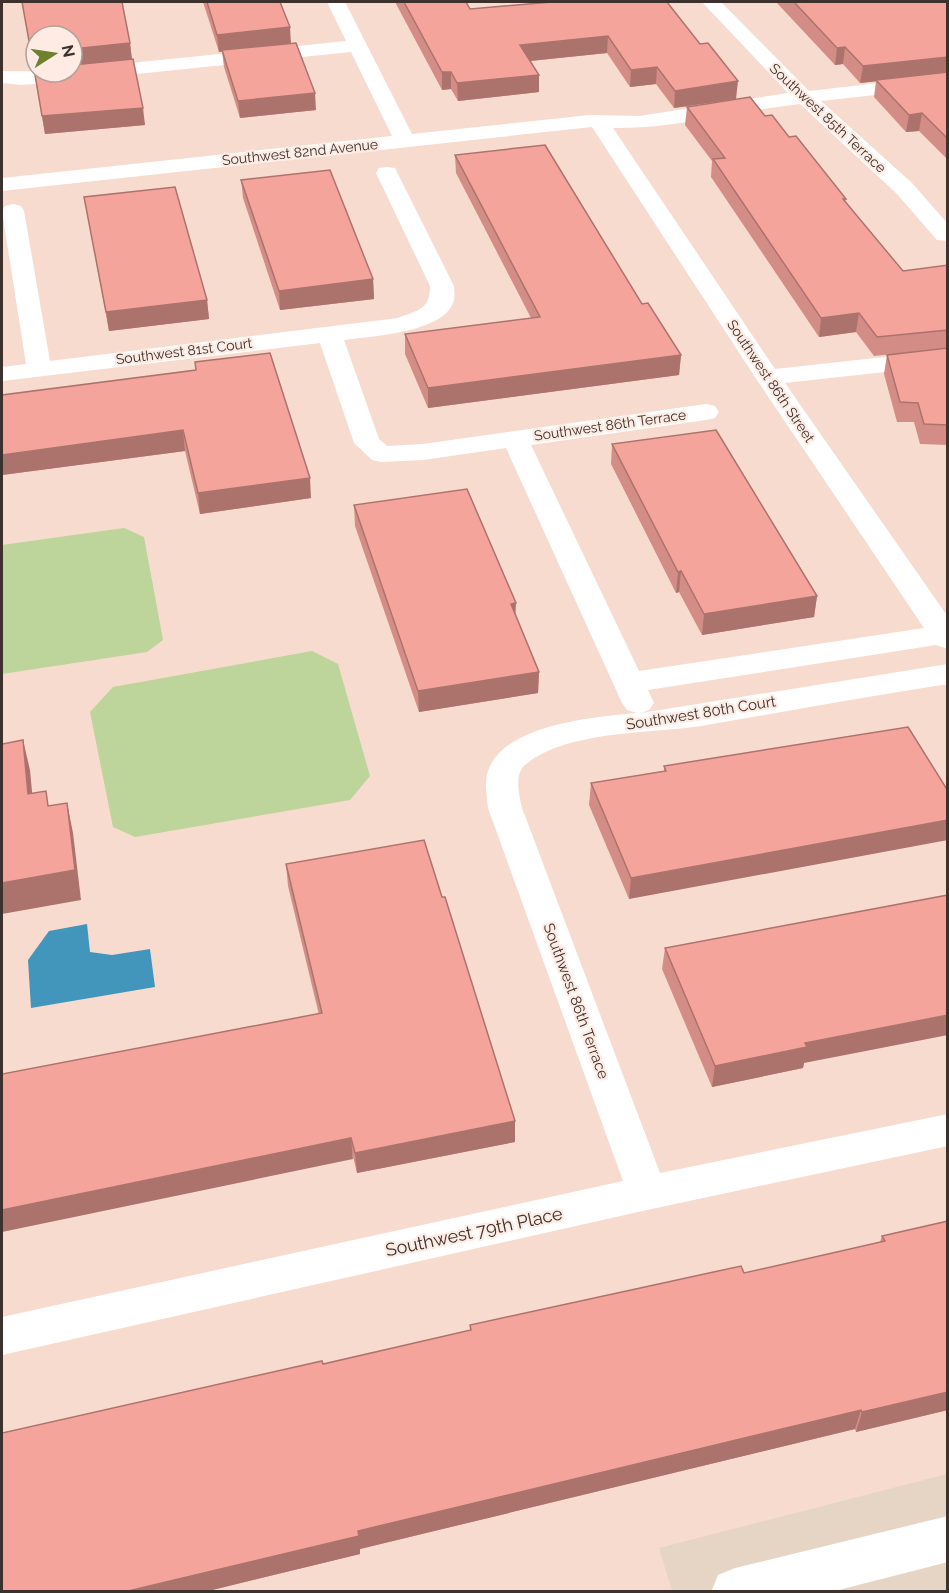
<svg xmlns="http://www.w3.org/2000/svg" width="949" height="1593" font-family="Raleway,sans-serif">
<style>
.education{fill:#e6d5c4}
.green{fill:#bdd49a}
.water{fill:#4396bb}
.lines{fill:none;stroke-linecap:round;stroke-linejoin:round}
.minor{fill:#fff;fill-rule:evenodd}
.wall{fill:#d38d86;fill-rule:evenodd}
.shaded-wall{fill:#ac736d}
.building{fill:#f5a49c;stroke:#ac736d;stroke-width:1.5}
.labels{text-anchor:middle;stroke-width:4.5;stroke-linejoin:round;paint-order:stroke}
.far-street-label{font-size:14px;fill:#3c312c;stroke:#fdebe4}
.street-label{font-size:15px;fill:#3c312c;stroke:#fdebe4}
.near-street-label{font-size:18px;fill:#3c312c;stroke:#fdebe4}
</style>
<rect width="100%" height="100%" fill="#f8dbcf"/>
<polygon class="education" points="947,1474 947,1591 672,1591 659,1548"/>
<g class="green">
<polygon points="124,528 144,537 163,640 147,652 2,674 2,545"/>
<polygon points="312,651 338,664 370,776 350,800 135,837 113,827 90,712 113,687"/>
</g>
<polygon class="water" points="87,924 90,952 112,955 150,949 155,987 31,1008 28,960 49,931"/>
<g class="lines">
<g class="minor">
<path d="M327 2H345L412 134 589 115 639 116 788 93 702 2H721L809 91 948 75V87L821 101 912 183 948 224V241L937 240 896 193 800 104C737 111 676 129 613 128L775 369 948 350V365L785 383 948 617V649L936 645 648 690 654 703 649 710 641 713 948 664V684C865 697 783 712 701 726 649 734 567 730 525 765 514 774 519 795 522 808L660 1173 948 1114V1146L647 1210 2 1355V1317L623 1181 488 808C487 796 484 783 488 771 504 724 595 717 637 713L627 710 622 703 506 448 423 460 381 462 372 460 354 443 320 343 2 381V367L26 364 2 211 5 206 13 204 21 206 24 211 50 361 398 318C418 310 430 310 430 286L376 173 379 168 387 167 395 168 454 286C454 290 455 296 454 300 446 333 371 336 344 340L379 439 387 446 423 444 706 404 715 406 719 412 715 418 706 420 531 445 639 671 924 628 755 377 592 127 2 191V178L392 136 351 52 49 83 21 85 2 83V71L72 72V69L346 41Z"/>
<polygon points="948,1516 948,1562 831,1592 711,1592 718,1575 735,1568"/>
</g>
</g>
<g class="wall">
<path d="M22 2 130 43 132 59 145 125 45 134ZM36 36H72V72H36Z"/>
<polygon points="203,2 280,2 291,43 316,110 240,118 224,67 222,51 219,52"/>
<polygon points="395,2 466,2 470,9 547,2 736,99 674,108 656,84 630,87 607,53 530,61 539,75 539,92 458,101 451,89 442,90"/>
<polygon points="776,2 948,2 948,160 919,131 906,132 874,97 876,81 860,83 843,64 835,65"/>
<polygon points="687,107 765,116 789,137 846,199 845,202 903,271 948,265 948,445 920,444 914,422 897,422 884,374 887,355 922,351 874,356 856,332 819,337 711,177 712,161 685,125"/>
<polygon points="455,155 642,304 681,355 679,375 428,408 405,354 405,334 531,318 456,173"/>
<polygon points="241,180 373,279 374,299 280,310 243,198"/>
<polygon points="84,197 207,300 209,319 109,331"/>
<polygon points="196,370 311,498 200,514 185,451 2,475 2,395"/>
<polygon points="612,444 817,596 814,617 702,635 679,592 676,593 611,464"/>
<polygon points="354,505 515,616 539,672 538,693 419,712 355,526"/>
<polygon points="664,766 948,791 629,899 589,805 591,783 664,771"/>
<polygon points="286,864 515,1142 357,1173 288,886"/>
<polygon points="665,948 804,1063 803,1068 712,1087 662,969"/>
<polygon points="948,1221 948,1410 856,1432 855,1429 360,1549 360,1554 204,1592 2,1592 323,1364 470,1330 470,1325 744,1273 880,1242 882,1236"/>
</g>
<g class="shaded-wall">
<polygon points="290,27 291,44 219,52 217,35"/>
<polygon points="608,36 607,53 520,62 520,45"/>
<polygon points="130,43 132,61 72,67 72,49"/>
<polygon points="845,47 843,64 835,65 837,48"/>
<polygon points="948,57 948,74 860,83 863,66"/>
<polygon points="657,67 656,84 630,87 631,70"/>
<polygon points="442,72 451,72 451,89 442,90"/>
<polygon points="539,75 539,92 458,101 457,83"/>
<polygon points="738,81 736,99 674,108 675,91"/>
<polygon points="315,93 316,110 240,118 238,101"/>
<polygon points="143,108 145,125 45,134 42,116"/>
<polygon points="922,113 919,131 906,132 909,115"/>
<polygon points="373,279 374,299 280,310 279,291"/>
<polygon points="207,300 209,319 109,331 106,312"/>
<polygon points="859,313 856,332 819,337 821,318"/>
<polygon points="681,355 679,375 428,408 428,388"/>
<polygon points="183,430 185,451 2,475 2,455"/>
<polygon points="310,478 311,498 200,514 198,493"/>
<polygon points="681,571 679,592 676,593 678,572"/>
<polygon points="817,596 814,617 702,635 704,614"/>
<polygon points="516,603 515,624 511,604"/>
<polygon points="539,672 538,693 419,712 418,691"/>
<polygon points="23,740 30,770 35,824 28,794"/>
<polygon points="67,803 73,833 81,900 2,914 2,883"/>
<polygon points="948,820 948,840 629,899 631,878"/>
<polygon points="948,1015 948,1035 804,1063 803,1068 712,1087 715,1066 805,1043"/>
<polygon points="515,1121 515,1142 357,1173 355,1153"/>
<polygon points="351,1138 353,1159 2,1232 2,1210"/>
<polygon points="948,1392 948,1410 856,1432 862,1412"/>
<polygon points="861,1410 855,1429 360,1549 360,1554 204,1592 124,1592 358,1531"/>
</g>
<g class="building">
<polygon points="22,2 122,2 130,43 72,49 72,36 36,36 36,52 31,52"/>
<polygon points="207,2 280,2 290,27 217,35"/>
<polygon points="404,2 466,2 470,9 552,2 667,2 700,44 708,43 738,81 675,91 657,67 631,70 608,36 520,45 539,75 457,83 451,72 442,72"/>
<polygon points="794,2 948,2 948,57 863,66 845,47 837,48"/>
<polygon points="296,43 315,93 238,101 222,50"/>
<polygon points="133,59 143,108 42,116 34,69 36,68 36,72 72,72 72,65"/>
<polygon points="948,72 948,139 922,113 909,115 876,80"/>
<polygon points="750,97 765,116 772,115 789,137 796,136 846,199 843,199 903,271 948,265 948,330 877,337 859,313 821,318 713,159 725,158 687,107"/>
<polygon points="545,145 642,304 648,303 681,355 428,388 405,334 540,317 455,155"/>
<polygon points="330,170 373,279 279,291 241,180"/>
<polygon points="175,187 207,300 106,312 84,197"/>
<polygon points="948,348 948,425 924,424 918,403 900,402 887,355"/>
<polygon points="270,353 310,478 198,493 183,430 2,455 2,395 196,370 195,362"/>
<polygon points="716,430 817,596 704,614 681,571 678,572 612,444"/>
<polygon points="467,489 516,603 511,604 539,672 418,691 354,505"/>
<polygon points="908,727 948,791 948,820 631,878 591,783 666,771 664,766"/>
<polygon points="23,740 28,794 46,791 48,806 67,803 75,870 2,883 2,744"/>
<polygon points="424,840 442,897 445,897 515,1121 355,1153 351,1138 2,1210 2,1074 322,1013 286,864"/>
<polygon points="948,895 948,1015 805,1043 807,1047 715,1066 665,948"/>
<polygon points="948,1221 948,1392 862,1412 861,1410 358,1531 359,1536 124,1592 2,1592 2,1433 322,1361 323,1364 471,1330 470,1325 654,1285 741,1266 744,1273 885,1241 882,1236"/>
</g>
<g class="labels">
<g class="far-street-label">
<text transform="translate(828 118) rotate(43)" y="5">Southwest 85th Terrace</text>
<text transform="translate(300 152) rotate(-6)" y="5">Southwest 82nd Avenue</text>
<text transform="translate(184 351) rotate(-7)" y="5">Southwest 81st Court</text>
<text transform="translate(771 381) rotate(56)" y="5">Southwest 86th Street</text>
<text transform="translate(610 425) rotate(-8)" y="5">Southwest 86th Terrace</text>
</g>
<g class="street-label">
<text transform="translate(701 713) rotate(-9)" y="5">Southwest 80th Court</text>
<text transform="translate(576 1001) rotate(70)" y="5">Southwest 86th Terrace</text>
</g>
<g class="near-street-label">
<text transform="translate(474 1232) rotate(-12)" y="6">Southwest 79th Place</text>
</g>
</g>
<rect width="949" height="1593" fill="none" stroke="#3c312c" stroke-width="6"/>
<g transform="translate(54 54) rotate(78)"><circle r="28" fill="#fdebe4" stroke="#b0a19a" stroke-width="1.5"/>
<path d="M0-4.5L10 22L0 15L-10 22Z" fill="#6f802f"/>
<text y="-9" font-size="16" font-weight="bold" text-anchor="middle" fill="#3c312c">N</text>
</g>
</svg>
